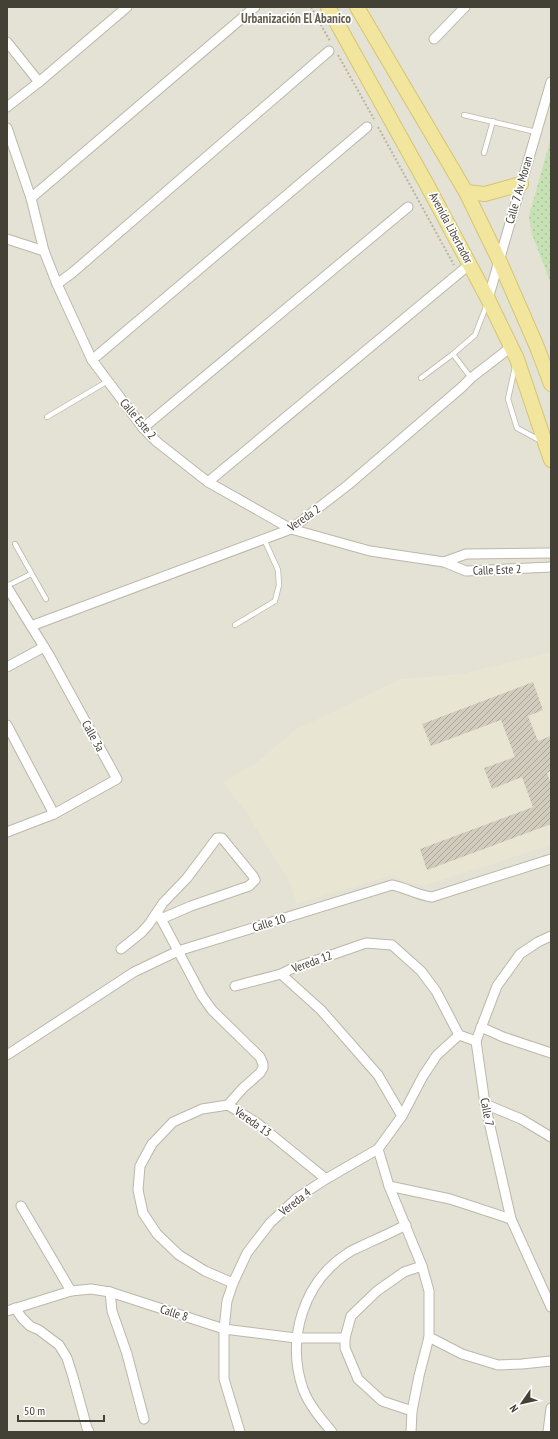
<svg xmlns="http://www.w3.org/2000/svg" width="558" height="1439" font-family="'PT Sans Narrow',sans-serif">
<style>
.residential{fill:#e4e1d5}
.education{fill:#e8e5d2}
.park{fill:url(#park-dots)}
.building{fill:url(#building-hatch)}
.lines{fill:none;stroke-linecap:round;stroke-linejoin:round}
.service-casing{stroke:#bbb8aa;stroke-width:6}
.minor-casing{stroke:#bbb8aa;stroke-width:11}
.primary-casing{stroke:#d5c570;stroke-width:16}
.path{stroke:#bbb59d;stroke-width:2;stroke-dasharray:2 2;stroke-linecap:butt}
.service{stroke:#fff;stroke-width:4.5}
.minor{stroke:#fff;stroke-width:9}
.primary{stroke:#f2e69e;stroke-width:14}
.labels{text-anchor:middle;stroke-width:3.5;stroke-linejoin:round;paint-order:stroke}
.street-label{font-size:12px;fill:#434036;stroke:#fff}
.neighbourhood-label{font-size:13px;font-weight:bold;fill:#645f4f;stroke:#fff}
</style>
<defs>
<pattern id="park-dots" width="8" height="8" patternUnits="userSpaceOnUse"><rect width="8" height="8" fill="#c6e1b3"/><path d="M2 2h.1M6 6h.1" fill="none" stroke="#abc29b" stroke-width="1.8" stroke-linecap="round"/></pattern>
<pattern id="building-hatch" width="6" height="6" patternUnits="userSpaceOnUse"><rect width="6" height="6" fill="#d1ccbd"/><path d="M-1 1l2-2M0 6l6-6M5 7l2-2" fill="none" stroke="#aba79a"/></pattern>
</defs>
<rect width="100%" height="100%" fill="#f1efe6"/>
<rect class="residential" x="7" y="7" width="544" height="1425"/>
<polygon class="education" points="551,652 551,845 423,886 390,876 296,904 290,883 246,812 223,782 256,763 295,730 400,679 461,674"/>
<polygon class="park" points="551,138 551,284 532,234 529,216"/>
<polygon class="building" points="533,682 543,710 528,716 538,741 551,736 551,771 547,773 551,784 551,824 427,870 420,849 533,807 522,777 492,789 484,768 515,757 501,720 431,746 422,724"/>
<g class="lines">
<g class="service-casing">
<g id="service">
<polyline points="464,115 536,132"/>
<polyline points="484,153 493,121"/>
<polyline points="453,354 475,335 487,304"/>
<polyline points="515,367 508,399 517,428 541,441"/>
<polyline points="421,378 453,354 471,378"/>
<polyline points="47,417 108,381"/>
<polyline points="15,544 46,599"/>
<polyline points="7,586 31,574"/>
<polyline points="235,625 275,601 279,585 278,570 264,539"/>
</g>
</g>
<g class="minor-casing">
<g id="minor">
<polyline points="434,39 465,7"/>
<polyline points="7,42 39,82"/>
<polyline points="7,107 39,82 127,7"/>
<polyline points="7,128 31,198 44,251 57,284 92,360 143,428 157,442 208,482 291,529 370,551 444,562 466,571 551,567"/>
<polyline points="31,198 255,7"/>
<polyline points="7,239 44,251"/>
<polyline points="57,284 72,273 329,51"/>
<polyline points="488,299 551,82"/>
<polyline points="92,360 367,127"/>
<polyline points="143,428 408,207"/>
<polyline points="208,482 470,264"/>
<polyline points="444,562 466,554 551,553"/>
<polyline points="7,587 49,655 117,779 54,814 7,832"/>
<polyline points="31,626 291,529 348,485 462,387 471,378 511,347"/>
<polyline points="7,667 44,647"/>
<polyline points="7,725 54,814"/>
<polyline points="159,915 202,996 212,1010 260,1057 263,1064 263,1068 260,1073 243,1088 228,1105"/>
<polyline points="551,936 538,942 520,954 497,986 476,1041 485,1104 511,1219 551,1307"/>
<polyline points="121,949 141,933 149,924 163,903 187,878 217,838 222,838 253,876 255,880 249,886 191,906 161,919"/>
<polyline points="235,986 281,974"/>
<polyline points="481,1027 503,1037 551,1053"/>
<path d="M7 1055 134 972 178 951 392 885C407 888 416 895 432 897L551 859"/>
<polyline points="485,1104 521,1119 551,1137"/>
<polyline points="402,1116 378,1075 321,1010 281,974 291,969 366,943 392,945 421,971 436,991 459,1035"/>
<polyline points="378,1149 389,1186 422,1266 429,1291 429,1337 419,1376 412,1411 411,1432"/>
<polyline points="389,1186 450,1199 511,1219"/>
<polyline points="21,1206 71,1291"/>
<polyline points="233,1283 205,1271 179,1255 157,1234 143,1213 138,1190 140,1166 152,1144 173,1122 202,1109 228,1105 257,1123 326,1179"/>
<polyline points="110,1292 112,1311 127,1354 144,1419"/>
<polyline points="15,1308 22,1318 30,1326 39,1330 59,1345 67,1358 73,1377 87,1428 89,1432"/>
<polyline points="7,1311 71,1291 91,1289 110,1292 224,1329 296,1338 345,1338"/>
<polyline points="429,1337 462,1354 498,1365 522,1364 551,1361"/>
<polyline points="412,1411 382,1401 358,1379 345,1348 345,1338 351,1316 377,1291 404,1272 422,1266"/>
<polyline points="240,1432 224,1379 224,1329 227,1301 233,1283 247,1253 270,1223 297,1198 326,1179 378,1149 402,1116 423,1076 437,1055 459,1035 476,1041"/>
<path d="M332 1432C321 1419 309 1405 303 1389 286 1339 303 1282 348 1253 355 1248 363 1246 370 1242 382 1237 394 1231 406 1225"/>
<polyline points="548,1432 551,1408"/>
</g>
</g>
<g class="primary-casing">
<g id="primary">
<polyline points="328,7 426,183 488,299 517,359 551,460"/>
<polyline points="357,7 466,192 499,260 537,347 551,384"/>
<polyline points="466,192 485,194 521,184"/>
</g>
</g>
<g class="path">
<polyline points="311,7 330,41"/>
<polyline points="338,55 374,119"/>
<polyline points="378,127 454,265"/>
</g>
<use href="#service" class="service"/>
<use href="#minor" class="minor"/>
<use href="#primary" class="primary"/>
</g>
<g class="labels">
<g class="street-label">
<text transform="translate(519 190) rotate(-74)" y="4">Calle 7 Av. Moran</text>
<text transform="translate(451 228) rotate(62)" y="4">Avenida Libertador</text>
<text transform="translate(138 419) rotate(50)" y="4">Calle Este 2</text>
<text transform="translate(304 518) rotate(-35)" y="4">Vereda 2</text>
<text transform="translate(497 570) rotate(-2)" y="4">Calle Este 2</text>
<text transform="translate(93 736) rotate(61)" y="4">Calle 3a</text>
<text transform="translate(269 923) rotate(-17)" y="4">Calle 10</text>
<text transform="translate(312 962) rotate(-20)" y="4">Vereda 12</text>
<text transform="translate(487 1112) rotate(79)" y="4">Calle 7</text>
<text transform="translate(253 1122) rotate(35)" y="4">Vereda 13</text>
<text transform="translate(295 1202) rotate(-38)" y="4">Vereda 4</text>
<text transform="translate(174 1313) rotate(18)" y="4">Calle 8</text>
</g>
<g class="neighbourhood-label">
<text x="296" y="23">Urbanización El Abanico</text>
</g>
</g>
<rect width="558" height="1439" fill="none" stroke="#434036" stroke-width="16"/>
<g transform="translate(522 1403) rotate(236)" stroke="#ffffff" stroke-width="3" paint-order="stroke">
<path d="M0-3L7 15L0 10L-7 15Z" fill="#434036"/>
<text y="-6" font-size="11" font-weight="bold" text-anchor="middle" fill="#434036">N</text>
</g>
<path d="M18 1415v6h86v-6" fill="none" stroke="#434036" stroke-width="2"/>
<text x="24" y="1415" font-size="12" fill="#434036" stroke="#ffffff" stroke-width="3" paint-order="stroke">50 m</text>
</svg>
